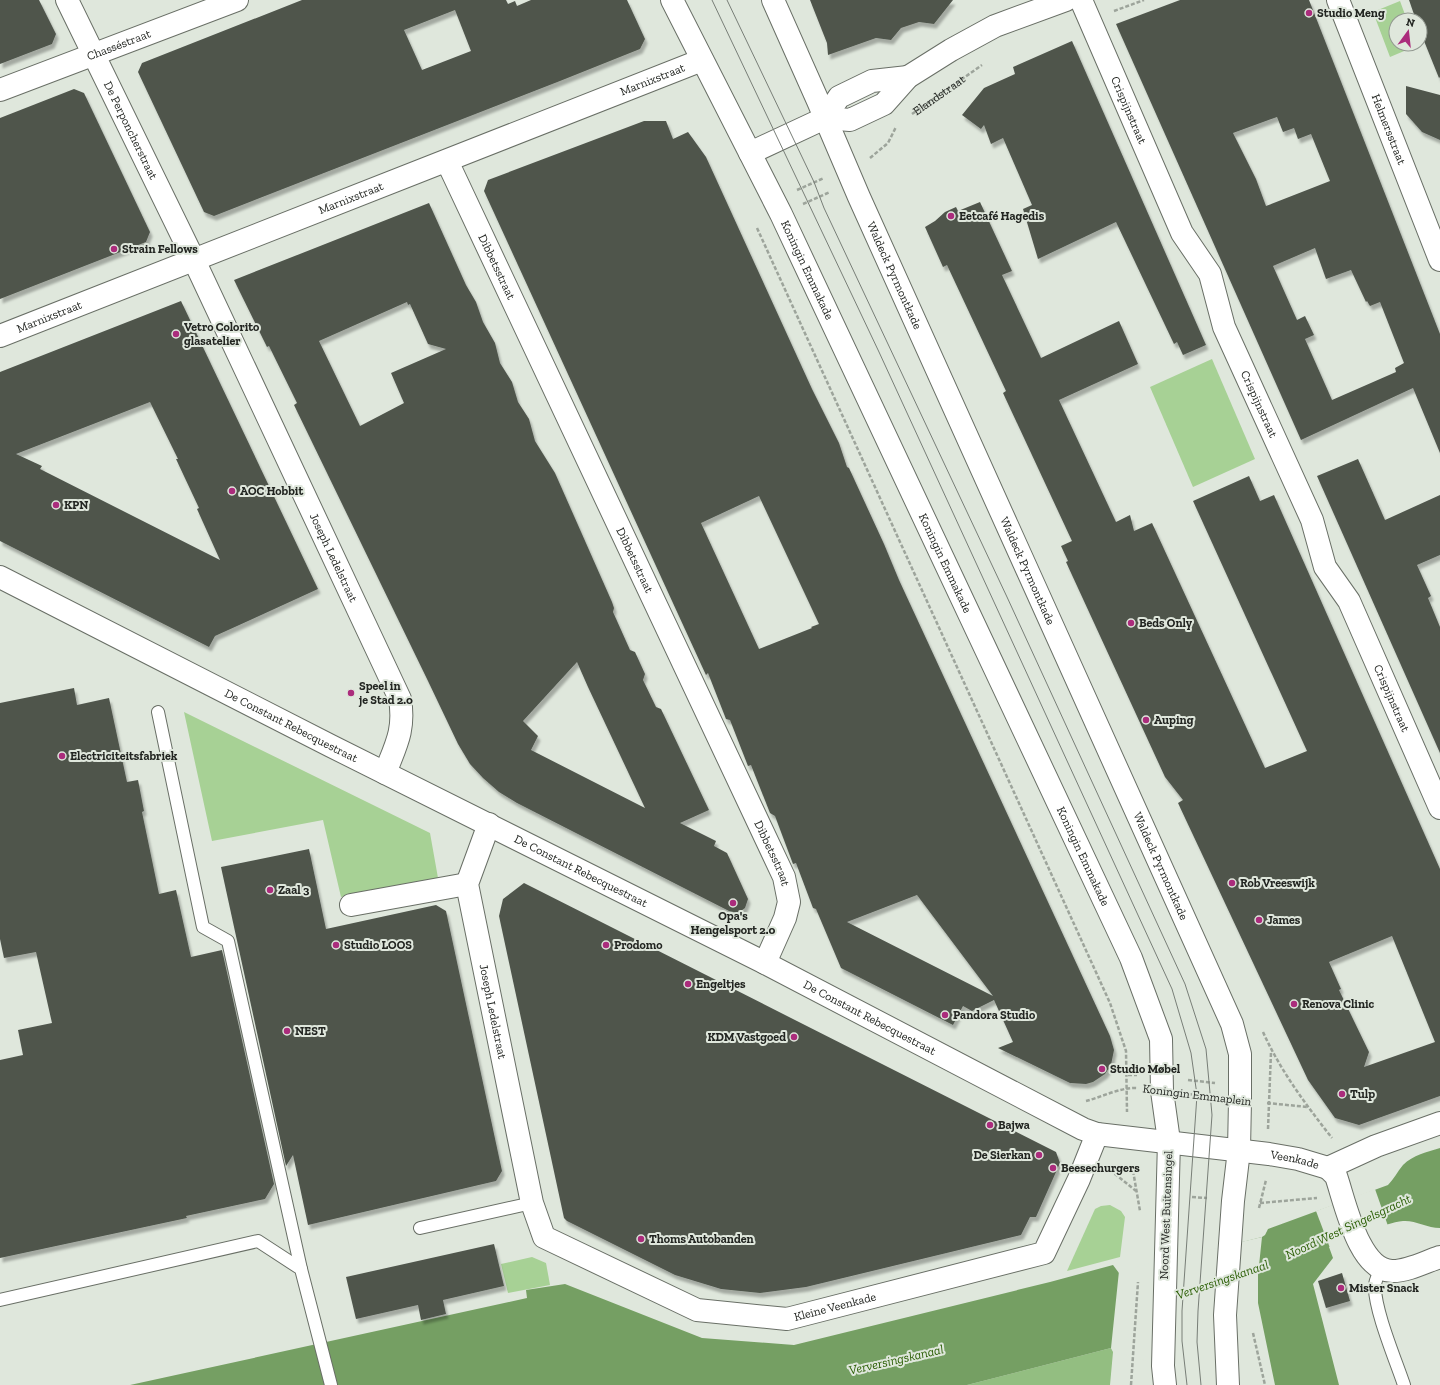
<svg xmlns="http://www.w3.org/2000/svg" width="1440" height="1385" font-family="'Zilla Slab',serif">
<style>
.green{fill:#a7d195}
.forest{fill:#93be81}
.water{fill:#759f63}
.pier{fill:#dfe7dc}
.building{fill:#4f554c;fill-rule:evenodd;filter:url(#shadow)}
.lines{fill:none;stroke-linecap:round;stroke-linejoin:round}
.lane-casing{stroke:#696f66;stroke-width:14}
.street-casing{stroke:#696f66;stroke-width:24}
.secondary-casing{stroke:#696f66;stroke-width:24}
.path{stroke:#9da49b;stroke-width:2.5;stroke-dasharray:4 2;stroke-linecap:butt}
.lane{stroke:#fff;stroke-width:12}
.street{stroke:#fff;stroke-width:22}
.secondary{stroke:#fff;stroke-width:22}
.tram{stroke:#787e77;stroke-width:1}
.poi-dot{fill:#ab2c7c;stroke:#dfe7dc;stroke-width:1.5}
.labels{text-anchor:middle;stroke-width:4;stroke-linejoin:round;paint-order:stroke}
.poi-label{font-size:12px;font-weight:bold;fill:#222521;stroke:#dfe7dc;text-anchor:start}
.street-label{font-size:12px;fill:#222521;stroke:#dfe7dc}
.water-label{font-size:13px;font-style:italic;fill:#2a5e04;stroke:#dfe7dc}
</style>
<defs>
<filter id="shadow"><feDropShadow dx="2.5" dy="4.5" stdDeviation="1" flood-color="#0004"/></filter>
</defs>
<rect width="100%" height="100%" fill="#dfe7dc"/>
<g class="green">
<polygon points="1400,1 1407,20 1396,20 1396,44 1415,44 1416,46 1390,57 1373,12"/>
<polygon points="1212,359 1255,459 1193,487 1150,387"/>
<polygon points="184,712 430,833 438,878 341,897 323,820 212,841"/>
<polygon points="1110,1205 1121,1211 1125,1217 1120,1257 1067,1271 1095,1209 1101,1206"/>
<polygon points="532,1257 546,1263 550,1285 508,1293 501,1264"/>
</g>
<polygon class="forest" points="1111,1348 1113,1352 1110,1385 967,1385"/>
<path class="water" d="M1440 1148V1228C1427 1228 1415 1220 1403 1221 1384 1223 1349 1239 1329 1247L1333 1258 1313 1284 1339 1385H1235L1111 1348 967 1385H130L527 1298 526 1290 565 1284 702 1338 794 1345 1050 1282 1113 1265 1119 1273 1262 1237 1265 1235 1268 1229 1388 1185C1394 1179 1397 1172 1403 1165 1413 1155 1427 1152 1440 1148Z"/>
<g class="pier">
<polygon points="1375,1189 1388,1226 1330,1248 1316,1211"/>
<polygon points="1262,1237 1258,1275 1258,1303 1275,1385 1228,1385 1113,1351 1111,1348 1119,1271"/>
</g>
<g class="building">
<polygon points="0,0 39,0 56,34 52,44 0,64"/>
<path d="M302 0H506L508 4 515 1 517 6 531 0H627L645 39 640 49 560 81 214 216 204 212 138 72 142 63ZM455 10 471 51 422 70 404 30Z"/>
<polygon points="810,0 953,0 934,24 919,22 901,28 891,40 876,38 828,55 827,43"/>
<path d="M1180 0H1309L1440 334V453L1413 388 1301 440 1116 24ZM1277 117 1283 132 1294 128 1298 139 1311 134 1330 181 1266 206 1256 179 1233 133ZM1315 248 1326 279 1351 270 1366 302 1367 301 1370 306 1380 302 1404 363 1395 368 1396 372 1332 400 1305 339 1314 335 1305 316 1297 320 1273 266Z"/>
<polygon points="1409,0 1440,0 1440,77 1439,78 1420,31 1420,20 1416,20"/>
<polygon points="1072,41 1206,345 1183,355 1177,342 1174,344 1116,222 1038,259 1023,209 1032,205 1003,138 991,144 984,125 981,129 962,115 984,88 1015,74 1013,67"/>
<polygon points="1406,86 1440,95 1440,140 1422,132 1406,114"/>
<polygon points="74,89 84,93 150,232 146,242 0,299 0,118"/>
<path d="M644 121H666L673 139 688 132 706 157 812 389 839 443 847 467 849 468 884 544 899 580 1110 1036 1114 1050 1111 1065 1105 1074 1093 1082 1086 1084 1070 1083 998 1048 1013 1042 994 1000 972 1011 963 1006 953 1025 841 968 816 909 813 908 796 863 793 864 775 816 770 813 751 765 748 766 730 720 726 719 708 673 706 675 484 191 488 180ZM759 496 819 624 811 627 812 628 759 649 701 523ZM917 895 993 996 847 922Z"/>
<path d="M980 202 1012 271 1002 275 1041 358 1119 321 1138 364 1059 400 1116 522 1130 515 1134 531 1152 523 1265 768 1307 751 1193 501 1249 476 1260 501 1274 495 1440 869V1096L1359 1125 1335 1118 1308 1080 1178 803 1183 800 1165 777 1066 562 1068 561 1061 546 1072 541 1003 393 1006 391 947 265 943 267 925 227 935 221 945 212 956 207 958 211ZM1392 936 1435 1042 1364 1067 1369 1052 1339 990 1341 989 1329 962Z"/>
<path d="M429 203 466 285 476 302 483 322 495 343 500 363 512 382 518 402 529 419 535 441 555 473 612 602 614 608 613 612 630 650 635 652 645 674 643 680 656 707 661 709 709 810 680 823 716 841 714 846 727 853 748 899 745 908 738 913 729 911 517 803 499 792 483 778 470 764 458 744 428 681 294 405 297 403 269 346 267 347 234 280ZM407 302 408 305 410 304 428 344 446 349 391 373 404 403 360 426 319 341ZM577 662 588 687 645 808 531 750 538 736 523 721Z"/>
<path d="M181 301 318 589 215 636 209 647 0 541V372ZM150 402 178 459H176L199 508 197 509 220 560 40 469 42 466 16 454Z"/>
<polygon points="1358,459 1385,520 1440,495 1440,555 1417,565 1431,596 1428,598 1440,627 1440,753 1317,476"/>
<polygon points="74,688 77,705 109,698 127,782 138,780 144,811 142,812 159,894 176,890 191,957 222,950 274,1184 265,1199 186,1216 187,1218 0,1258 0,1060 23,1055 18,1030 52,1023 36,952 4,958 0,939 0,703"/>
<polygon points="309,849 326,929 436,905 446,911 502,1171 496,1181 308,1225 293,1155 286,1166 221,867"/>
<polygon points="524,883 1056,1152 1060,1163 1036,1217 1030,1217 1021,1235 806,1287 760,1293 721,1289 675,1275 567,1221 564,1218 499,916 503,899"/>
<polygon points="494,1244 504,1286 443,1300 446,1314 421,1320 418,1305 356,1319 346,1277"/>
<polygon points="1342,1273 1350,1301 1326,1308 1318,1281"/>
</g>
<g class="lines">
<g class="lane-casing">
<g id="lane">
<polyline points="158,712 203,927 228,941 301,1269"/>
<polyline points="420,1228 532,1203"/>
<path d="M1382 1268C1379 1274 1375 1279 1375 1286 1374 1309 1396 1361 1404 1385"/>
<polyline points="0,1300 258,1241 301,1269 331,1385"/>
</g>
</g>
<g class="street-casing">
<g id="street">
<path id="s2" d="M67 0 194 260 400 699C405 730 396 745 385 773"/>
<path id="s3" d="M1081 0 1182 233 1210 274 1224 327 1312 520 1325 567 1349 601 1440 808"/>
<path id="s4" d="M1338 0 1440 260"/>
<path id="s5" d="M0 90 237 0"/>
<path id="s6" d="M447 161 784 877 789 902 785 918 765 963"/>
<path id="s7" d="M0 336 702 60"/>
<path id="s8" d="M0 577 331 746 765 963 1083 1129 1097 1134 1269 1154 1298 1159 1328 1168 1376 1146 1440 1123"/>
<path id="s9" d="M489 824 467 884 532 1203 544 1237 697 1310 787 1319 1044 1253 1079 1179 1097 1134"/>
<polyline points="351,905 467,884"/>
<path d="M1328 1168 1336 1176C1345 1202 1359 1272 1393 1271 1408 1271 1425 1262 1440 1257"/>
</g>
</g>
<g class="secondary-casing">
<g id="secondary">
<path id="s10" d="M672 0 781 214 1131 958 1161 1039 1162 1091 1169 1141 1163 1366 1165 1385"/>
<path id="s11" d="M773 0 818 101 859 197 1232 1024 1240 1054V1100L1239 1150 1233 1201 1225 1315 1228 1385"/>
<polyline points="825,118 839,97 872,81 908,77"/>
<polyline points="750,153 825,118 850,120 884,104 908,77 951,50 995,26 1066,0"/>
</g>
</g>
<g class="path">
<polyline points="1114,11 1144,0"/>
<path id="s1" d="M912 114 982 65"/>
<polyline points="870,158 888,143 896,127"/>
<polyline points="797,190 824,178"/>
<polyline points="803,204 830,192"/>
<polyline points="757,228 1110,1003 1126,1051 1127,1112"/>
<path d="M1263 1032C1280 1070 1306 1105 1332 1138"/>
<polyline points="1128,1075 1137,1075"/>
<polyline points="1188,1080 1215,1083"/>
<polyline points="1188,1094 1214,1097"/>
<path d="M1086 1101C1102 1097 1121 1087 1137 1088"/>
<polyline points="1267,1103 1308,1107"/>
<polyline points="1268,1129 1271,1052"/>
<polyline points="1132,1165 1140,1211"/>
<polyline points="1110,1170 1136,1191"/>
<polyline points="1192,1197 1207,1198"/>
<polyline points="1260,1203 1317,1198"/>
<polyline points="1259,1208 1266,1180"/>
<polyline points="1253,1333 1265,1385"/>
<polyline points="1131,1385 1138,1282"/>
</g>
<use href="#lane" class="lane"/>
<use href="#street" class="street"/>
<use href="#secondary" class="secondary"/>
<g class="tram">
<polyline points="712,0 879,352 1172,989 1191,1053 1197,1095 1182,1311 1182,1341 1187,1385"/>
<polyline points="727,0 814,182 824,208 1007,597 1185,984 1206,1049 1212,1115 1198,1311 1197,1342 1201,1385"/>
</g>
</g>
<g class="poi-dot">
<circle cx="1309" cy="13" r="4"/>
<circle cx="951" cy="216" r="4"/>
<circle cx="114" cy="249" r="4"/>
<circle cx="176" cy="334" r="4"/>
<circle cx="232" cy="491" r="4"/>
<circle cx="56" cy="505" r="4"/>
<circle cx="1131" cy="623" r="4"/>
<circle cx="351" cy="693" r="4"/>
<circle cx="1146" cy="720" r="4"/>
<circle cx="62" cy="756" r="4"/>
<circle cx="1232" cy="883" r="4"/>
<circle cx="270" cy="890" r="4"/>
<circle cx="733" cy="903" r="4"/>
<circle cx="1259" cy="920" r="4"/>
<circle cx="336" cy="945" r="4"/>
<circle cx="606" cy="945" r="4"/>
<circle cx="688" cy="984" r="4"/>
<circle cx="1294" cy="1004" r="4"/>
<circle cx="945" cy="1015" r="4"/>
<circle cx="287" cy="1031" r="4"/>
<circle cx="794" cy="1037" r="4"/>
<circle cx="1102" cy="1069" r="4"/>
<circle cx="1342" cy="1094" r="4"/>
<circle cx="990" cy="1125" r="4"/>
<circle cx="1039" cy="1155" r="4"/>
<circle cx="1053" cy="1168" r="4"/>
<circle cx="641" cy="1239" r="4"/>
<circle cx="1341" cy="1288" r="4"/>
</g>
<g class="labels">
<g class="poi-label">
<text x="1317" y="17">Studio Meng</text>
<text x="959" y="220">Eetcafé Hagedis</text>
<text x="122" y="253">Strain Fellows</text>
<text x="184" y="331">Vetro Colorito<tspan x="184" dy="14">glasatelier</tspan></text>
<text x="240" y="495">AOC Hobbit</text>
<text x="64" y="509">KPN</text>
<text x="1139" y="627">Beds Only</text>
<text x="359" y="690">Speel in<tspan x="359" dy="14">je Stad 2.0</tspan></text>
<text x="1154" y="724">Auping</text>
<text x="70" y="760">Electriciteitsfabriek</text>
<text x="1240" y="887">Rob Vreeswijk</text>
<text x="278" y="894">Zaal 3</text>
<text x="733" y="920" text-anchor="middle">Opa's<tspan x="733" dy="14">Hengelsport 2.0</tspan></text>
<text x="1267" y="924">James</text>
<text x="344" y="949">Studio LOOS</text>
<text x="614" y="949">Prodomo</text>
<text x="696" y="988">Engeltjes</text>
<text x="1302" y="1008">Renova Clinic</text>
<text x="953" y="1019">Pandora Studio</text>
<text x="295" y="1035">NEST</text>
<text x="786" y="1041" text-anchor="end">KDM Vastgoed</text>
<text x="1110" y="1073">Studio Møbel</text>
<text x="1350" y="1098">Tulp</text>
<text x="998" y="1129">Bajwa</text>
<text x="1031" y="1159" text-anchor="end">De Sierkan</text>
<text x="1061" y="1172">Beesechurgers</text>
<text x="649" y="1243">Thoms Autobanden</text>
<text x="1349" y="1292">Mister Snack</text>
</g>
<g class="street-label">
<text dy="4" stroke="none"><textPath href="#s5" startOffset="127">Chasséstraat</textPath></text>
<text dy="4" stroke="none"><textPath href="#s7" startOffset="701">Marnixstraat</textPath></text>
<text dy="4" stroke="none"><textPath href="#s1" startOffset="33">Elandstraat</textPath></text>
<text dy="4" stroke="none"><textPath href="#s3" startOffset="120">Crispijnstraat</textPath></text>
<text dy="4" stroke="none"><textPath href="#s2" startOffset="145">De Perponcherstraat</textPath></text>
<text dy="4" stroke="none"><textPath href="#s4" startOffset="139">Helmersstraat</textPath></text>
<text dy="4" stroke="none"><textPath href="#s7" startOffset="377">Marnixstraat</textPath></text>
<text dy="4" stroke="none"><textPath href="#s6" startOffset="117">Dibbetsstraat</textPath></text>
<text dy="4" stroke="none"><textPath href="#s10" startOffset="302">Koningin Emmakade</textPath></text>
<text dy="4" stroke="none"><textPath href="#s11" startOffset="301">Waldeck Pyrmontkade</textPath></text>
<text dy="4" stroke="none"><textPath href="#s7" startOffset="53">Marnixstraat</textPath></text>
<text dy="4" stroke="none"><textPath href="#s3" startOffset="443">Crispijnstraat</textPath></text>
<text dy="4" stroke="none"><textPath href="#s2" startOffset="618">Joseph Ledelstraat</textPath></text>
<text dy="4" stroke="none"><textPath href="#s6" startOffset="441">Dibbetsstraat</textPath></text>
<text dy="4" stroke="none"><textPath href="#s10" startOffset="626">Koningin Emmakade</textPath></text>
<text dy="4" stroke="none"><textPath href="#s11" startOffset="625">Waldeck Pyrmontkade</textPath></text>
<text dy="4" stroke="none"><textPath href="#s3" startOffset="767">Crispijnstraat</textPath></text>
<text dy="4" stroke="none"><textPath href="#s8" startOffset="327">De Constant Rebecquestraat</textPath></text>
<text dy="4" stroke="none"><textPath href="#s6" startOffset="765">Dibbetsstraat</textPath></text>
<text dy="4" stroke="none"><textPath href="#s10" startOffset="950">Koningin Emmakade</textPath></text>
<text dy="4" stroke="none"><textPath href="#s11" startOffset="949">Waldeck Pyrmontkade</textPath></text>
<text dy="4" stroke="none"><textPath href="#s8" startOffset="651">De Constant Rebecquestraat</textPath></text>
<text dy="4" stroke="none"><textPath href="#s9" startOffset="194">Joseph Ledelstraat</textPath></text>
<text dy="4" stroke="none"><textPath href="#s8" startOffset="975">De Constant Rebecquestraat</textPath></text>
<text transform="translate(1197 1095) rotate(7)" y="4">Koningin Emmaplein</text>
<text dy="4" stroke="none"><textPath href="#s8" startOffset="1430">Veenkade</textPath></text>
<text transform="translate(1166 1215) rotate(-88)" y="4">Noord West Buitensingel</text>
<text dy="4" stroke="none"><textPath href="#s9" startOffset="735">Kleine Veenkade</textPath></text>
</g>
<g class="water-label">
<text transform="translate(1348 1226) rotate(-25)" y="5">Noord West Singelsgracht</text>
<text transform="translate(1222 1279) rotate(-19)" y="5">Verversingskanaal</text>
<text transform="translate(896 1359) rotate(-13)" y="5">Verversingskanaal</text>
</g>
</g>
<g transform="translate(1408 32) rotate(15)"><circle r="19" fill="#dfe7dc" stroke="#939991"/>
<path d="M0-3L7 15L0 10L-7 15Z" fill="#ab2c7c"/>
<text y="-6" font-size="11" font-weight="bold" text-anchor="middle" fill="#222521">N</text>
</g>
</svg>
